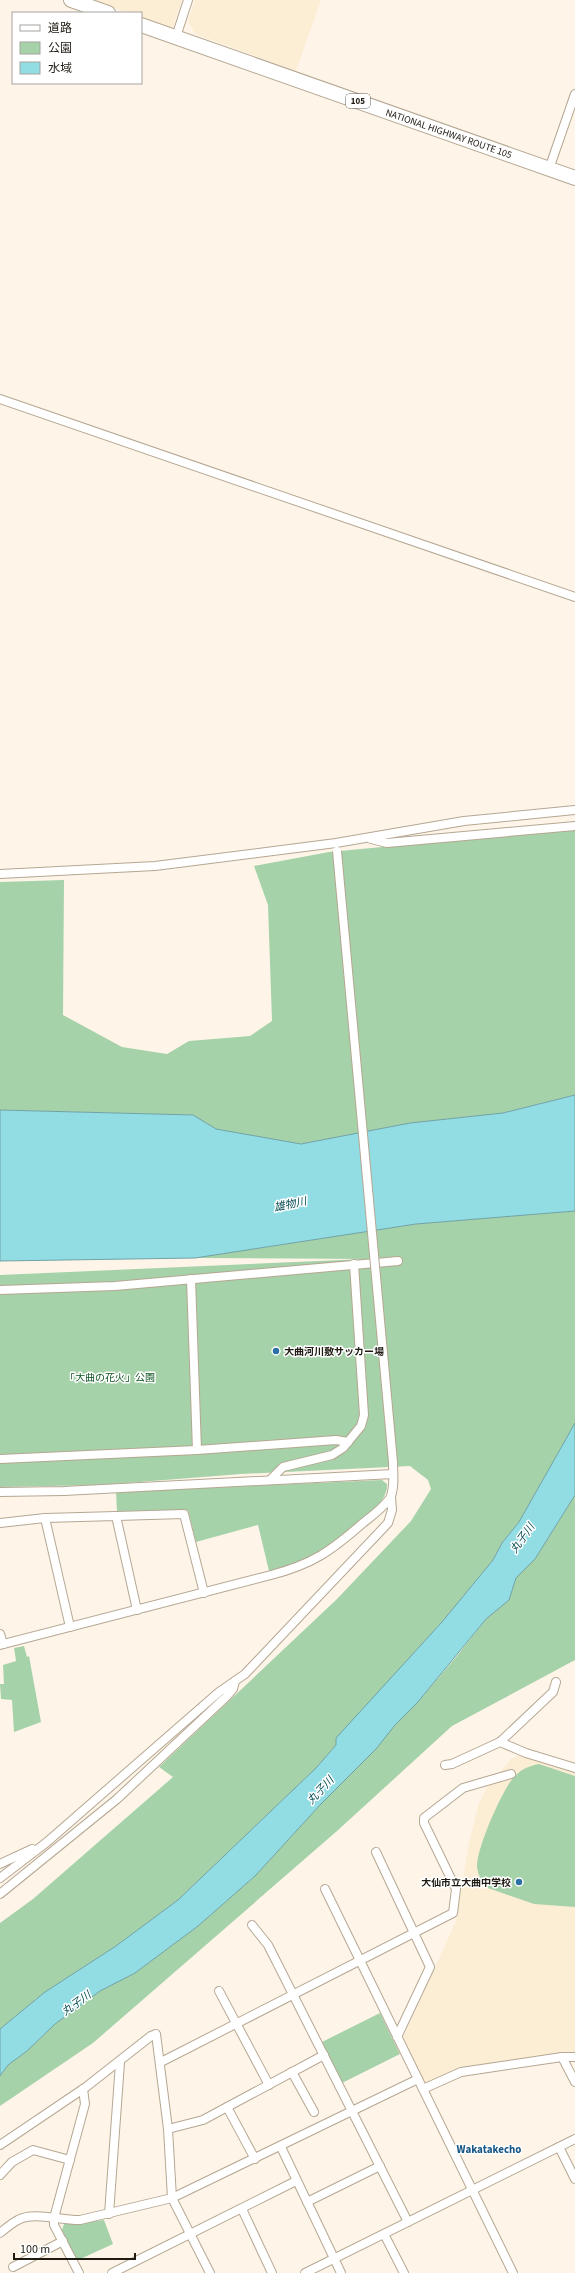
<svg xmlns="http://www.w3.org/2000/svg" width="575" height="2273" font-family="'Source Sans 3','Noto Sans JP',sans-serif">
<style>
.built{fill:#fcedd5}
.green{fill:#a6d2aa}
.water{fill:#92dce4;stroke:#70a2a5}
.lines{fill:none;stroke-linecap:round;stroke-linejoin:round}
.minor-casing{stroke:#b5a792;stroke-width:10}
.trunk-casing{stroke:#b5a792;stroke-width:16}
.minor{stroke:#fff;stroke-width:8}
.trunk{stroke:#fff;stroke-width:14}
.minor-bridge-casing{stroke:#b5a792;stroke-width:10;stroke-linecap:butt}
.minor-bridge{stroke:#fff;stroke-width:8}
.poi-dot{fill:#2c71a6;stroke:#fff;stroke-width:1.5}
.labels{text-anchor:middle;stroke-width:3;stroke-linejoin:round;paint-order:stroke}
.shield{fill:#fff;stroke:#625f59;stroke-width:1}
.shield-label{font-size:9px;font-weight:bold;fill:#1f1a12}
.street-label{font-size:10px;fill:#1f1a12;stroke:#fff}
.poi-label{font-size:10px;font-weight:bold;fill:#1f1a12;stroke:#fff;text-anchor:start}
.park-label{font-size:10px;fill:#0b501d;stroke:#fff}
.water-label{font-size:11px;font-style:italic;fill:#094e54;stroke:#fff}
.neighbourhood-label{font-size:11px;font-weight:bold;fill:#175887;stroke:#fff}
</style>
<rect width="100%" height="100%" fill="#fef5e8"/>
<g class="built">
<polygon points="92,0 182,0 172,29 141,18 141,13 128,13"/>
<polygon points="195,0 321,0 296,71 195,34 188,21"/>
<polygon points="519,1755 575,1773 575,2053 460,2067 428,2084 424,2082 403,2038 456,1921 469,1843 479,1803 488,1786 511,1759"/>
</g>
<g class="green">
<polygon points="575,829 575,1095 503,1113 410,1123 301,1144 216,1129 193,1115 0,1110 0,882 64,880 63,1015 122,1047 167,1054 189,1041 250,1036 272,1021 268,905 254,866 329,852"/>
<polygon points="575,1211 575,1423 519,1522 502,1543 493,1560 442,1622 337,1738 336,1745 316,1768 178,1900 116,1946 45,1992 0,2029 0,1923 33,1899 173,1777 159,1767 337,1599 411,1521 431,1489 428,1480 410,1466 241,1474 101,1485 0,1487 0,1275 365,1259 195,1258 416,1224"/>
<path d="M382 1480 387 1484C390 1509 323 1553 301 1562 291 1566 280 1568 269 1571L258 1525 196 1542 188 1510 117 1512 116 1492Z"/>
<polygon points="575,1495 575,1660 452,1726 337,1831 93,2043 0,2106 0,2076 8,2065 27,2051 55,2024 100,1991 135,1973 198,1926 255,1876 320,1805 376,1749 395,1725 417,1703 456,1657 486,1619 509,1600 516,1578 535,1559"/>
<polygon points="24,1646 27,1657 29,1656 41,1722 14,1732 12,1700 1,1699 0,1684 4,1684 3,1665 16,1661 14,1648"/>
<path d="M539 1764 575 1776V1907L534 1904 485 1887C481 1881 478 1874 477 1867 476 1849 501 1793 513 1778 520 1770 528 1766 539 1764Z"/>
<polygon points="380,2013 400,2054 342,2083 322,2042"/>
<polygon points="104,2220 113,2244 76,2261 62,2230 64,2224"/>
</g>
<g class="water">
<polygon points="575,1095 575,1211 416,1224 195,1258 0,1261 0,1110 193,1115 216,1129 301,1144 410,1123 503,1113"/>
<polygon points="575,1423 575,1495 535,1559 516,1578 509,1600 486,1619 417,1703 395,1725 376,1749 320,1805 255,1876 198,1926 135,1973 100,1991 55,2024 27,2051 8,2065 0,2076 0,2029 45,1992 116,1946 178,1900 316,1768 336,1745 336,1738 442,1622 493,1560 502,1543 519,1522"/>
</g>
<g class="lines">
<g class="minor-casing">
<g id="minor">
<polyline points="176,37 188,0"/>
<polyline points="549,169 575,94"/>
<polyline points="0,399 575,597"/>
<polyline points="371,839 387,843 575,826"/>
<polyline points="0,874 155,866 336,843 464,821 575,810"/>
<polyline points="191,1279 197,1450"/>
<polyline points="0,1290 115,1286 398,1261"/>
<polyline points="0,1459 197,1450 336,1440 348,1442"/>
<polyline points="271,1479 283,1467 332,1455 343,1448 361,1426 364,1415 354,1264"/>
<polyline points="0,1492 64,1491 393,1474"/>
<polyline points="116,1516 184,1514 204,1593"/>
<polyline points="45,1518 70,1627"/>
<polyline points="0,1523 45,1518 116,1516 137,1610"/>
<polyline points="0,1634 3,1644"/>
<path d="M0 1645 271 1575C313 1564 331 1551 363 1523 372 1516 383 1508 390 1498 395 1489 393 1472 393 1462"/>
<polyline points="500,1742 553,1692 556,1682"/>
<polyline points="445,1765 452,1764 500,1742 526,1753 575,1768"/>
<polyline points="376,1852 430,1967 397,2037"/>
<polyline points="0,1864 32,1849"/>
<polyline points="0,1878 47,1842 219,1692 245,1674 388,1523 392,1510 391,1497"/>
<polyline points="325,1889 513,2273"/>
<polyline points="0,1894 117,1799 227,1696 233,1689 235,1681"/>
<polyline points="252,1925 268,1945 408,2222"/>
<polyline points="219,1991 269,2085"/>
<polyline points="562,2057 575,2082"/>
<polyline points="161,2062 453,1913 456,1889 424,1823 424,1818 463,1788 511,1774"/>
<polyline points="292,2072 314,2112"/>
<polyline points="423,2089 461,2072 562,2057 575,2057"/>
<polyline points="227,2107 255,2159"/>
<polyline points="168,2129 203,2120 324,2055"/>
<polyline points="0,2145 86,2087 151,2036 156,2034 168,2129 172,2198 210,2273"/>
<polyline points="281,2147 341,2273"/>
<polyline points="559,2147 575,2179"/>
<polyline points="0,2175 12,2162 33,2150 70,2160"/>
<polyline points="307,2202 380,2166"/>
<polyline points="242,2209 272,2273"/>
<polyline points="109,2214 120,2063"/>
<path d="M0 2233C6 2228 12 2223 18 2220 33 2211 63 2221 80 2220L172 2198 418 2079"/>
<polyline points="384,2234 404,2273"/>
<polyline points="13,2267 63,2241"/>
<polyline points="79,2273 54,2225 54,2218 85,2104 83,2089"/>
<polyline points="112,2273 296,2181"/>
<polyline points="305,2273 575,2139"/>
</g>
</g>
<g class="trunk-casing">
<g id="trunk">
<polyline points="71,0 108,13"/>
<polyline points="141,25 575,178"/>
</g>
</g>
<use href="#minor" class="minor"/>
<use href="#trunk" class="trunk"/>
<g class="minor-bridge-casing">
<polyline id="minor-bridge" points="337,851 393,1462"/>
</g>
<use href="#minor-bridge" class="minor-bridge"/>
</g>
<g class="poi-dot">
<circle cx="276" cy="1351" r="4"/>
<circle cx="519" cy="1882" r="4"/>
</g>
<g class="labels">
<rect class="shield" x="346" y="94" width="24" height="14" rx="3"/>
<g class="shield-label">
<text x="358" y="104">105</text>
</g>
<g class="street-label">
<text transform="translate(449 133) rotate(19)" y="4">NATIONAL HIGHWAY ROUTE 105</text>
</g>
<g class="poi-label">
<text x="284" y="1355">大曲河川敷サッカー場</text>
<text x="511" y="1886" text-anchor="end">大仙市立大曲中学校</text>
</g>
<g class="park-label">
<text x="110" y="1381">「大曲の花火」公園</text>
</g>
<g class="water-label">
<text transform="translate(290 1204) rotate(-12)" y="4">雄物川</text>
<text transform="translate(522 1538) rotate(-55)" y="4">丸子川</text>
<text transform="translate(320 1790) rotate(-47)" y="4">丸子川</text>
<text transform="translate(76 2003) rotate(-36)" y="4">丸子川</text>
</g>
<g class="neighbourhood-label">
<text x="489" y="2153">Wakatakecho</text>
</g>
</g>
<rect x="12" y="12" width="130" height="72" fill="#ffffff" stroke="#a5a3a0"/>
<rect x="20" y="25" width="20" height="6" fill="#ffffff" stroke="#a5a3a0"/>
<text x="48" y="32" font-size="12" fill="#1f1a12">道路</text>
<rect x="20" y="42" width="20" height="12" fill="#a6d2aa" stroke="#a5a3a0"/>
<text x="48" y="52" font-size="12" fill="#1f1a12">公園</text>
<rect x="20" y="62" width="20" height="12" fill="#92dce4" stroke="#a5a3a0"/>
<text x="48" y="72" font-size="12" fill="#1f1a12">水域</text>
<path d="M14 2253v6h121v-6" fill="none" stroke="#1f1a12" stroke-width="2"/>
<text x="20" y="2253" font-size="12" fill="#1f1a12" stroke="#ffffff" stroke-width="3" paint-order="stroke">100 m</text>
</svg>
